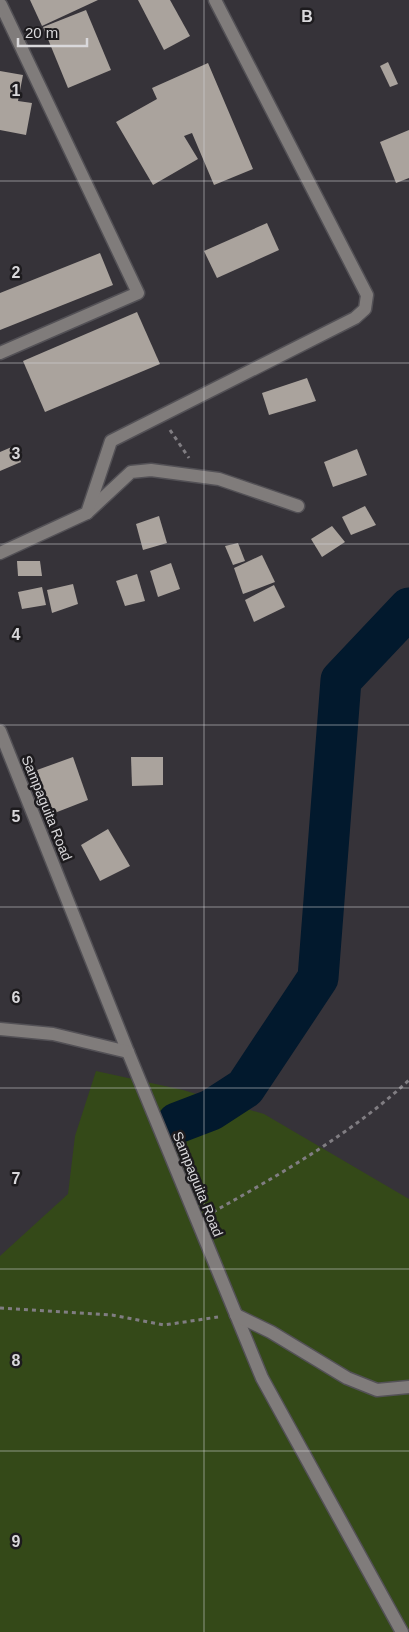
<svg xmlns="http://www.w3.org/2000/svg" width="409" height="1632" font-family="Helvetica,sans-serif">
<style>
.green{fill:#344918}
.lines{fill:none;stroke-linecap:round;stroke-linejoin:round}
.river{stroke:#02192d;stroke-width:41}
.building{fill:#aaa39d}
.minor-casing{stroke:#535156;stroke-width:15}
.path{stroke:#807d82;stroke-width:3;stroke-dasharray:4 4;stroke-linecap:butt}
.minor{stroke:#807c7b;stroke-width:12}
.grid{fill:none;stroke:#d9d8db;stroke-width:1;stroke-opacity:0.55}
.labels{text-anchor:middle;stroke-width:5;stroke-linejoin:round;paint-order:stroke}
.street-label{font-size:14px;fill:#d9d8db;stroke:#1d1b1e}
.grid-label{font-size:16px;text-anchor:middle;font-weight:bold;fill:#d9d8db;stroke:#1d1b1e;stroke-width:5;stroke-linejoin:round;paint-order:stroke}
</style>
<rect width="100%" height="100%" fill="#363339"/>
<polygon class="green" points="96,1071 183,1090 264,1114 409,1199 409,1632 0,1632 0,1256 68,1194 75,1136"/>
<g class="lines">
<polyline class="river" points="177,1123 211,1110 245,1088 318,978 341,680 409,608"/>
</g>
<g class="building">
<polygon points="30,0 98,0 42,26"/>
<polygon points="138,0 170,0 190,36 164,50"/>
<polygon points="86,10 111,70 68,88 43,27"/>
<polygon points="388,62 398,84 390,87 380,66"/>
<polygon points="208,63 253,169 214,185 192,133 184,136 198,159 153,185 116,122 157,99 152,88"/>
<polygon points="0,71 23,75 18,101 32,103 26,135 0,130"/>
<polygon points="409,130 409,178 396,183 380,142"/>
<polygon points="267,223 279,250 217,278 204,251"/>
<polygon points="100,253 113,285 0,330 0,293"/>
<polygon points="137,312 160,364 45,412 23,361"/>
<polygon points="307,378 316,401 269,415 262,393"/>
<polygon points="14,446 21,462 0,471 0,452"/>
<polygon points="357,449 367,475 333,487 324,462"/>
<polygon points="365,506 376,525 351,535 342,517"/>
<polygon points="159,516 167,543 143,550 136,524"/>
<polygon points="332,526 345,542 322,557 311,539"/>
<polygon points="238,543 245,561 233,565 225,546"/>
<polygon points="262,555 275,582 243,594 234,568"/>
<polygon points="17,561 40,561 42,576 18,576"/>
<polygon points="171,563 180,589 158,597 150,571"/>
<polygon points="137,574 145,601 125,606 116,581"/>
<polygon points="73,584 78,604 52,613 47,590"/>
<polygon points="274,585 285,607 254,622 245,600"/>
<polygon points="42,587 46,605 22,609 18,592"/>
<polygon points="73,757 88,800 52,814 37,770"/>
<polygon points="131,757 163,757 163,785 132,786"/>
<polygon points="108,829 130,866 100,881 81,845"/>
</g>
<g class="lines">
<g class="minor-casing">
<g id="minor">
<polyline points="0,6 1,5 138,293 0,353"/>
<polyline points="87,513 131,472 151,470 219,479 298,506"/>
<polyline points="0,553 87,513 111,441 355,318 365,309 367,295 215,0"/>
<polyline points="0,731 128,1052 262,1378 402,1632"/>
<polyline points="0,1029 53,1034 128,1052"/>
<polyline points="236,1315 271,1332 347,1378 377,1390 409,1387"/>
</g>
</g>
<g class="path">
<polyline points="170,430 189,458"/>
<path d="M213 1212C279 1175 354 1132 409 1080"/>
<polyline points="0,1308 112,1315 164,1325 218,1317"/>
</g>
<use href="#minor" class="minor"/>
</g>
<path class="grid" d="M204 0V1632M0 181H409M0 363H409M0 544H409M0 725H409M0 907H409M0 1088H409M0 1269H409M0 1451H409"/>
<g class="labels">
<g class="street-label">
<text transform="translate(47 808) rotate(68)" y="5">Sampaguita Road</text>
<text transform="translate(198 1184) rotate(68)" y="5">Sampaguita Road</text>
</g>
</g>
<g class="grid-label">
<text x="307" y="22">B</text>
<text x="16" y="96">1</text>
<text x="16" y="278">2</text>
<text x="16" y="459">3</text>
<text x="16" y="640">4</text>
<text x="16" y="822">5</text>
<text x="16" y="1003">6</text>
<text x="16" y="1184">7</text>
<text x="16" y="1366">8</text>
<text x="16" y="1547">9</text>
</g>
<path d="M18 38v8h69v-8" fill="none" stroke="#d9d8db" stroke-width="2.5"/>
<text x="25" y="38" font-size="15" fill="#d9d8db" stroke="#1d1b1e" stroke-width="4" paint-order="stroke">20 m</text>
</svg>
